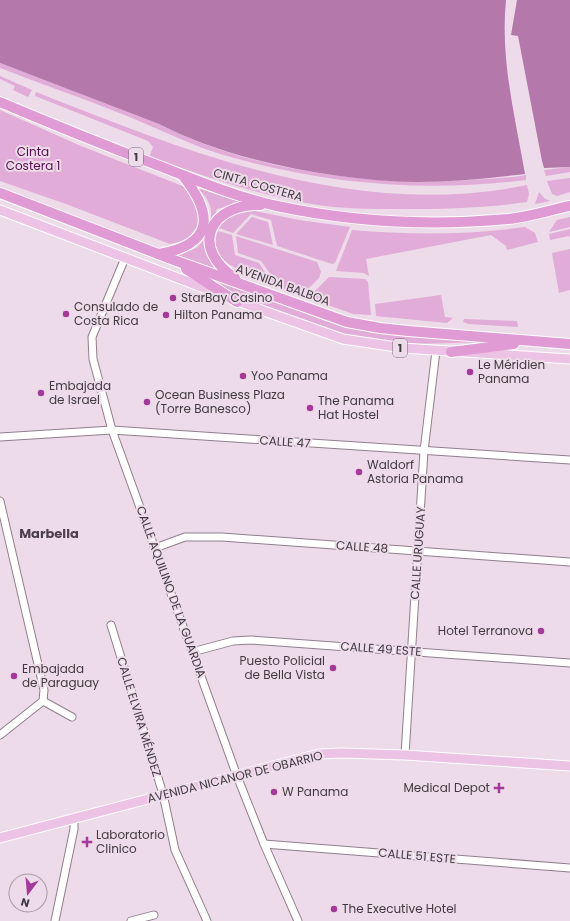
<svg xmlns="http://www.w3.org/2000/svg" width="570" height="921" font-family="Poppins,sans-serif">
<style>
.green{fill:#e1acd7}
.water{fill:#b479aa}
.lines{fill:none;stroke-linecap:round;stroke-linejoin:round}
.minor-casing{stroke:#907f8c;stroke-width:9}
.major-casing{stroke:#fff;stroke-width:11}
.highway-casing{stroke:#fff;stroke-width:12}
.minor{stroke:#fff;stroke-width:7}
.major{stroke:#ecc3e5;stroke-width:9}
.highway{stroke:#e09bd4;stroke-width:10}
.poi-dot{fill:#a53898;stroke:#eddbea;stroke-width:1.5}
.labels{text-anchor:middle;stroke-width:4;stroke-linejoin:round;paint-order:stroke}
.shield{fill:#eddbea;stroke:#756a72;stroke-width:1}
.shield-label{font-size:11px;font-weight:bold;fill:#413a3f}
.park-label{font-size:12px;fill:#560d4e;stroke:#eddbea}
.street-label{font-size:12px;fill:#413a3f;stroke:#eddbea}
.poi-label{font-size:12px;fill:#413a3f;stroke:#eddbea;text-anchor:start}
.neighbourhood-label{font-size:13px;font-weight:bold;fill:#4d3f4b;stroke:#eddbea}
</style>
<rect width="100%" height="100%" fill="#eddbea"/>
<g class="green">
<path d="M0 63 159 124C251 172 381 188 484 179 498 178 512 178 526 175V180C421 193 322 184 220 154 186 143 155 127 122 114 82 98 41 84 0 68Z"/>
<polygon points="0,76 32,90 28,97 13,90 15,86 0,79"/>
<path d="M36 92C192 154 356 220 527 185L529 194 527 202C485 208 443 209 400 209 370 209 342 209 312 204 257 195 202 175 149 157L153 147 148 141 35 96Z"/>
<polygon points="0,110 81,146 185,187 200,205 199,224 187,240 170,244 66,204 0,181"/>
<polygon points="570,167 570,172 546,176 544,170"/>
<polygon points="570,178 570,192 557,196 552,194 547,181"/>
<path d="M195 187 243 203 217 209 205 245 211 258 226 275 166 255C175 253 186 253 194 249 206 244 214 218 210 206 207 197 202 192 195 187Z"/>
<polygon points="539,192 544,198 550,201 535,204"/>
<path d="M245 209 299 220 350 227 335 263 332 264 277 246 271 220 251 214 233 233 219 228C226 216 233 213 245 209Z"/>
<polygon points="252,217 268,222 273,245 236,234"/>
<polygon points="570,217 570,227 549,232 557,220"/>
<path d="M525 227 535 233 538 242 507 250 506 246 491 235 366 259 369 276 364 273 336 271 352 230C411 235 467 235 525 227Z"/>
<polygon points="570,229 570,237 569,236 550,240 549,234"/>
<path d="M218 231 232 235 235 255 259 263 267 275 266 281C245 272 205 262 218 231Z"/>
<polygon points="236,236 317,262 321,272 319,278 301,296 269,283 271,275 261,261 238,253"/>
<polygon points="570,249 570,290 559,293 552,253"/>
<polygon points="190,268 323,320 376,333 495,342 410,344 375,340 334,332 236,296"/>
<polygon points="329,277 365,279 368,282 371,315 353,314 308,298"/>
<polygon points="441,295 445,317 453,318 447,323 376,316 375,304"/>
<polygon points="464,319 517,321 518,327 468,324 463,322"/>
</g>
<g class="water">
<path d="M0 0H506C500 59 515 116 525 174 489 178 453 182 417 182 336 181 230 161 159 124L0 63Z"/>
<polygon points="517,0 570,0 570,167 544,168 542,161 518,36 511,35"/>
</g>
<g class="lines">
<g class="minor-casing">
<g id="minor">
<polyline points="125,258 92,337 93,359 112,430 237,776 264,844 298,921"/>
<polyline points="0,437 112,430 570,460"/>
<polyline points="0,501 44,690 43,701 0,735"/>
<polyline points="155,548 185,537 222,537 570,562"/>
<polyline points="111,625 163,794 175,850 207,921"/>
<polyline points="192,652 233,641 251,640 570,663"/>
<polyline points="43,701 72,717"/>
<polyline points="405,755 424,451 436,351"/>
<polyline points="264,844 570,868"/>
<polyline points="55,921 74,829 74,818"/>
<polyline points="131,921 154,915"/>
</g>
</g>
<g class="major-casing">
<g id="major">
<polyline points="0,210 264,311 343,339 403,348 570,359"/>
<polyline points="0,838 319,754 342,753 405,755 570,766"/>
</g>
</g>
<g class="highway-casing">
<g id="highway">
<path d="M0 102C52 124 104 145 157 165 196 180 236 197 277 206 352 222 432 226 508 219 529 217 550 210 570 206"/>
<polyline points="0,193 171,259 347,322 380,328 408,331 570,344"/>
<path d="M159 254C215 244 213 214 183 176"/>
<polyline points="186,269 237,302"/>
<path d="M235 278C190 248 208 204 261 205"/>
<polyline points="451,352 514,344"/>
</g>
</g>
<use href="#minor" class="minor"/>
<use href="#major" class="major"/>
<use href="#highway" class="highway"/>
</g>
<g class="poi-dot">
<circle cx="173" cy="298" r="4"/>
<circle cx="66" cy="314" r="4"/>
<circle cx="166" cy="315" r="4"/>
<circle cx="470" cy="372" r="4"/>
<circle cx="243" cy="376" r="4"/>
<circle cx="41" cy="393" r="4"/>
<circle cx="147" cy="402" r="4"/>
<circle cx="310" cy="408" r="4"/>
<circle cx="359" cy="472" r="4"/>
<circle cx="541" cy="631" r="4"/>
<circle cx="333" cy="668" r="4"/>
<circle cx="14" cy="676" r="4"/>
<path d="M497 782h4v4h4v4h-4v4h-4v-4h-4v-4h4z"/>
<circle cx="274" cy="792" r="4"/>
<path d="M85 836h4v4h4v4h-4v4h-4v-4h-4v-4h4z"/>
<circle cx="334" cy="909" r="4"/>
</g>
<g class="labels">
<g class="shield">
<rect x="129" y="148" width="14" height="18" rx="3"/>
<rect x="393" y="339" width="14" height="18" rx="3"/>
</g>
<g class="shield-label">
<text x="136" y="161">1</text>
<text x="400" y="352">1</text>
</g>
<g class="park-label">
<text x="33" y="156">Cinta<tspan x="33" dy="14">Costera 1</tspan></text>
</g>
<g class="street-label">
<text transform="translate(258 185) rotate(16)" y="4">CINTA COSTERA</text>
<text transform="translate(283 285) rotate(20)" y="4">AVENIDA BALBOA</text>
<text transform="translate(285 442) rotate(4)" y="4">CALLE 47</text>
<text transform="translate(362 547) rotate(4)" y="4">CALLE 48</text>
<text transform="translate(418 553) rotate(-86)" y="4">CALLE URUGUAY</text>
<text transform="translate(171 592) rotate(70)" y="4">CALLE AQUILINO DE LA GUARDIA</text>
<text transform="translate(381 649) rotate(4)" y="4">CALLE 49 ESTE</text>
<text transform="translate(139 717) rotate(73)" y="4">CALLE ELVIRA MÉNDEZ</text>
<text transform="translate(235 777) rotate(-14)" y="4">AVENIDA NICANOR DE OBARRIO</text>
<text transform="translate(417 856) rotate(5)" y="4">CALLE 51 ESTE</text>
</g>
<g class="poi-label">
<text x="181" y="302">StarBay Casino</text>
<text x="74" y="311">Consulado de<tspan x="74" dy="14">Costa Rica</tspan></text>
<text x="174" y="319">Hilton Panama</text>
<text x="478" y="369">Le Méridien<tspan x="478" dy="14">Panama</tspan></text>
<text x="251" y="380">Yoo Panama</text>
<text x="49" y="390">Embajada<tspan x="49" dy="14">de Israel</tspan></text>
<text x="155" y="399">Ocean Business Plaza<tspan x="155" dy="14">(Torre Banesco)</tspan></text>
<text x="318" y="405">The Panama<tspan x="318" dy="14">Hat Hostel</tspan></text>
<text x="367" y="469">Waldorf<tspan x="367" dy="14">Astoria Panama</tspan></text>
<text x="533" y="635" text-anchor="end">Hotel Terranova</text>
<text x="325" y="665" text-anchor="end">Puesto Policial<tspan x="325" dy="14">de Bella Vista</tspan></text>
<text x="22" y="673">Embajada<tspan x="22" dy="14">de Paraguay</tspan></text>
<text x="490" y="792" text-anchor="end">Medical Depot</text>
<text x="282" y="796">W Panama</text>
<text x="96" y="839">Laboratorio<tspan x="96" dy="14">Clinico</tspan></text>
<text x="342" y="913">The Executive Hotel</text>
</g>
<g class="neighbourhood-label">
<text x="49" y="538">Marbella</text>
</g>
</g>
<g transform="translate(28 893) rotate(196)"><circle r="19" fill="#eddbea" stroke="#a89ba6"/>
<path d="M0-3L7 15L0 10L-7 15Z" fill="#a53898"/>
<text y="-6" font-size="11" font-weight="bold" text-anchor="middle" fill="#413a3f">N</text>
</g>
</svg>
